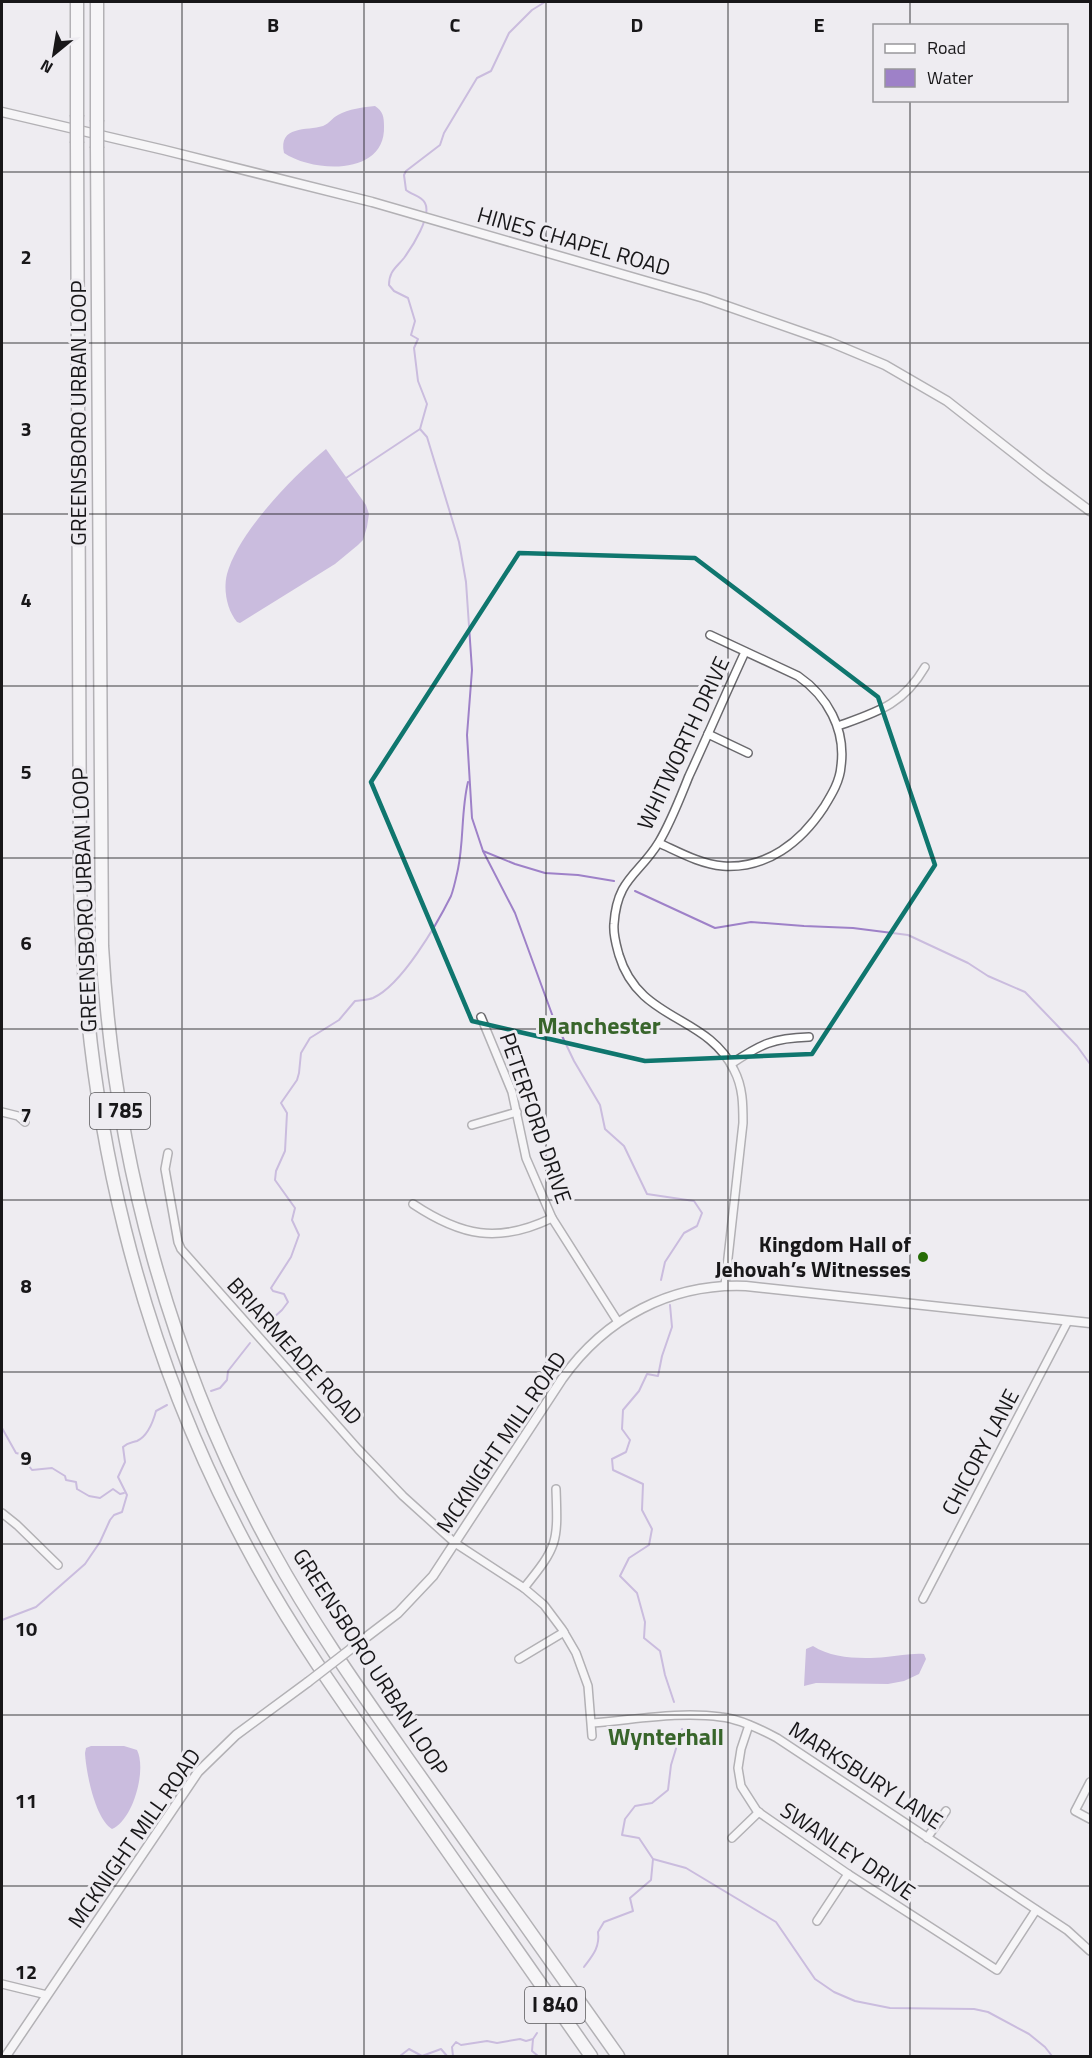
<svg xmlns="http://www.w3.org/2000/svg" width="1092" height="2058" font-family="'Titillium Web',sans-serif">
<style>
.water{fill:#9e81c8}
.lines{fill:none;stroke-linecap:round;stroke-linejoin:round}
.stream{stroke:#9e81c8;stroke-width:2}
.minor-casing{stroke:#6a696d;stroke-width:10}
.tertiary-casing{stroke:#6a696d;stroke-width:11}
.motorway-casing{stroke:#6a696d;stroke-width:15}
.minor{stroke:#fff;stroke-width:7}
.tertiary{stroke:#fff;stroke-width:8}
.motorway{stroke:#fff;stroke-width:12}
.tertiary-bridge-casing{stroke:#6a696d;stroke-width:11;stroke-linecap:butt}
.motorway-bridge-casing{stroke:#6a696d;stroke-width:15;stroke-linecap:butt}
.tertiary-bridge{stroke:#fff;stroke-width:8}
.motorway-bridge{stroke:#fff;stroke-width:12}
.marked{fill:none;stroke:#0f766e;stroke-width:4.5;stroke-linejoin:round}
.grid{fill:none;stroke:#181719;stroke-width:1.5;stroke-opacity:0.55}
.poi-dot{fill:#266c06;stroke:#eeecf1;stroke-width:2}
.labels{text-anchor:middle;stroke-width:6;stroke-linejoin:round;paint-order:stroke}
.shield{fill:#eeecf1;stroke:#58575a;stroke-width:1.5}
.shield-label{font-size:21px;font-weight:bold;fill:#181719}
.street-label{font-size:22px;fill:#181719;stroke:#eeecf1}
.poi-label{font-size:22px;font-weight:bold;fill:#181719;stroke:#eeecf1;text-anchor:end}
.neighbourhood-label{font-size:24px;font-weight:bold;fill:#38652b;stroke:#eeecf1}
.grid-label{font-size:20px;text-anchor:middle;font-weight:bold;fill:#181719;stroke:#eeecf1;stroke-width:6;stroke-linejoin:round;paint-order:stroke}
</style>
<rect width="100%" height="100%" fill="#eeecf1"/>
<g class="water">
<path d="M375 106C383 111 384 117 384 126 386 176 314 173 284 153 278 125 307 131 323 126 330 123 332 118 338 115 348 109 364 107 375 106Z"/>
<path d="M326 449 366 505 369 514 367 527 363 540 358 545 335 564 240 623 237 622C227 610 223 590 227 574 238 533 293 476 326 449Z"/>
<path d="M813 1646C833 1659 863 1659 886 1657 899 1656 911 1653 924 1654L926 1659 919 1674 904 1681 888 1684 816 1683 804 1686 806 1649Z"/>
<path d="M91 1746H124L137 1750C147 1770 133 1820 112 1829 95 1819 86 1772 85 1753L86 1748Z"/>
</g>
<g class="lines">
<g class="stream">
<polyline points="420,429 427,437 459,542 466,582 472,670 467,735 472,818 483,851 515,913 553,1017 574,1061 600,1105 605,1129 624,1146 647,1194 694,1201 702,1213 697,1226 684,1233 665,1262 661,1280"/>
<path d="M346 478 420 429 427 404 418 381 414 348 418 339 411 335 415 321 408 298 394 291 389 285C389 271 396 268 404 258 412 247 432 216 425 203 422 196 412 195 406 190L404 175 406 171 440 145 444 133 477 78 491 71 509 33 532 10 545 2"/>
<polyline points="483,851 515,864 545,873 578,875 614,881"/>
<polyline points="635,891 715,928 751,922 804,926 853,928 908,935 968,963 988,976 1025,992 1077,1046 1090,1064"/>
<polyline points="670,1305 672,1327 662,1356 658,1376 647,1374 639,1391 623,1410 622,1429 630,1440 626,1452 612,1459 613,1470 643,1484 642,1510 652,1529 649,1545 629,1558 620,1576 637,1593 645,1622 644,1638 660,1651 665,1675 674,1702"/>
<path d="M262 1328 282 1310 288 1302 284 1294 273 1291 271 1288 291 1257 299 1235 292 1220 295 1208 275 1180 276 1171 285 1151 287 1113 281 1103 297 1080 299 1073 301 1053 310 1038 339 1020 355 1001C360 1000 368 1000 373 998 402 985 437 924 451 896 454 888 456 878 458 869 464 840 461 811 468 782"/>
<polyline points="211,1391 220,1388 227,1380 228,1371 250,1343"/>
<polyline points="2,1428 16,1453 24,1455 26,1462 32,1470 52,1468 65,1476 66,1480 76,1482 77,1489 89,1496 100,1498 113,1489 120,1494 124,1493"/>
<path d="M2 1620 36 1607 85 1564 100 1542 110 1520 114 1515 122 1512 127 1495 118 1477 125 1462 123 1447C128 1442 131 1443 137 1441 148 1436 153 1422 156 1411L167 1405"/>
<polyline points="682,1729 671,1765 668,1790 652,1803 635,1806 625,1819 622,1835 639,1838 653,1859 686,1868 776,1922 815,1979 834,1992 855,2001 890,2008 974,2009 988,2012 1029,2034 1045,2047 1052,2056"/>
<path d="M584 1967C593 1955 600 1947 598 1932L604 1922 633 1911 630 1898 651 1880 653 1859"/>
<polyline points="537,2033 533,2039 532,2051 538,2056"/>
<polyline points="400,2056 409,2049 422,2056 441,2049 447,2056 453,2056 452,2047 456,2042 461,2045 487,2041 497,2043 520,2039 526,2041 533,2039"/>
</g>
<g class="minor-casing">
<g id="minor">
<path d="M838 726C877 712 903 705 925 667"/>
<polyline points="708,734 748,753"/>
<path d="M659 843C679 852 700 864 723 866 767 869 801 842 824 807 832 794 840 781 841 766 846 729 827 696 798 676L710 635"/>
<polyline points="481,1017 512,1092 526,1158 552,1218 618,1322"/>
<path d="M731 1064C761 1044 773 1038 809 1037"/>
<polyline points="2,1112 18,1116 25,1122"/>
<polyline points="472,1125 517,1112"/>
<polyline points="168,1153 165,1169 178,1242 181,1249 358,1449 403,1496 455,1543 524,1588 544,1605 562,1629 576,1653 588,1686 592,1736"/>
<path d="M413 1204C461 1236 498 1244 552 1218"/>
<path d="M725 1285 743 1123C743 1105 743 1087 734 1070 707 1014 639 1022 619 955 616 944 613 935 614 924 617 878 639 875 659 842 671 822 680 798 689 776 708 735 726 693 745 652"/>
<polyline points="2,1513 17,1525 58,1565"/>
<path d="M524 1588C558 1546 558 1543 556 1489"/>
<polyline points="923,1599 1068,1321"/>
<polyline points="519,1659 564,1632"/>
<path d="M592 1723C634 1720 679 1711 721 1717 740 1719 760 1729 777 1738L1067 1930 1090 1951"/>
<polyline points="749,1725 741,1749 738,1768 741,1786 757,1811 848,1874 997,1970 1036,1910"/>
<polyline points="1090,1782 1075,1811 1090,1819"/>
<polyline points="732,1838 759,1812"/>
<polyline points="927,1838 946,1811"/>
<polyline points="817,1921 848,1874"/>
<polyline points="2,1984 47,1995"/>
</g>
</g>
<g class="tertiary-casing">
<g id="tertiary">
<polyline points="2,112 164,150 372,202 704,298 830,342 885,365 947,401 1044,477 1090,511"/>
<path d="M352 1648 398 1613 433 1576 562 1379C605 1318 671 1283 746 1286L1090 1323"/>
<polyline points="6,2056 198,1772 236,1735 308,1682"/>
</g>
</g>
<g class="motorway-casing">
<g id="motorway">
<polyline points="77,2 77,115"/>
<polyline points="97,2 97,120"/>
<path d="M77 143 80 876C83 1115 138 1350 254 1560 297 1639 350 1712 402 1786 465 1876 528 1966 591 2056"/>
<path d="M97 148 102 946C114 1157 170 1364 272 1550 313 1625 363 1695 412 1765 480 1862 550 1959 618 2056"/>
</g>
</g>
<use href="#minor" class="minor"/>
<use href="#tertiary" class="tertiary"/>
<use href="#motorway" class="motorway"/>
<g class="tertiary-bridge-casing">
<polyline id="tertiary-bridge" points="308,1682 352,1648"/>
</g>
<g class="motorway-bridge-casing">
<g id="motorway-bridge">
<polyline points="77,115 77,143"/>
<polyline points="97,120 97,148"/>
</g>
</g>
<use href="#tertiary-bridge" class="tertiary-bridge"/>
<use href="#motorway-bridge" class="motorway-bridge"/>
</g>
<path d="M0 0H1092V2058H0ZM519 553 695 558 878 697 935 865 812 1054 645 1061 472 1021 371 782Z" fill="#eeecf1" fill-opacity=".55" fill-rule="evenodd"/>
<path class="marked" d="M519 553 695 558 878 697 935 865 812 1054 645 1061 472 1021 371 782Z"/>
<path class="grid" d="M182 2V2056M364 2V2056M546 2V2056M728 2V2056M910 2V26M910 100V2056M2 172H1090M2 343H1090M2 514H1090M2 686H1090M2 858H1090M2 1029H1090M2 1200H1090M2 1372H1090M2 1544H1090M2 1715H1090M2 1886H1090"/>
<circle class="poi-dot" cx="923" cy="1257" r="6"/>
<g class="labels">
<g class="shield">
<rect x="90" y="1093" width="60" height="36" rx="4.5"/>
<rect x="525" y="1987" width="60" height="36" rx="4.5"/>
</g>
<g class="shield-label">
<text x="120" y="1118">I 785</text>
<text x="555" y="2012">I 840</text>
</g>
<g class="street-label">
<text transform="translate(574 241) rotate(16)" y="8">HINES CHAPEL ROAD</text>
<text transform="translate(78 413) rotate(-90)" y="8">GREENSBORO URBAN LOOP</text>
<text transform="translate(683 743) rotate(-65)" y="8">WHITWORTH DRIVE</text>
<text transform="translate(84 900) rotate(-92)" y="8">GREENSBORO URBAN LOOP</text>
<text transform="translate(536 1118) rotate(71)" y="8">PETERFORD DRIVE</text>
<text transform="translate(295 1351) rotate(48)" y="8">BRIARMEADE ROAD</text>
<text transform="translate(501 1442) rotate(-56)" y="8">MCKNIGHT MILL ROAD</text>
<text transform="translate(980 1452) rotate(-62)" y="8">CHICORY LANE</text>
<text transform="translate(371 1662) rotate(57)" y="8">GREENSBORO URBAN LOOP</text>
<text transform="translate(866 1775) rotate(33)" y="8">MARKSBURY LANE</text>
<text transform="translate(134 1838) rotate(-55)" y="8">MCKNIGHT MILL ROAD</text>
<text transform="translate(848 1851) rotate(34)" y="8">SWANLEY DRIVE</text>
</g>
<g class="poi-label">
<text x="911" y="1252">Kingdom Hall of<tspan x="911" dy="25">Jehovah’s Witnesses</tspan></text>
</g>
<g class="neighbourhood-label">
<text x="599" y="1034">Manchester</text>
<text x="666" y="1745">Wynterhall</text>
</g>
</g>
<g class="grid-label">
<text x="273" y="32">B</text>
<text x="455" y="32">C</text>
<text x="637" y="32">D</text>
<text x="819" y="32">E</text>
<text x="26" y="264">2</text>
<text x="26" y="436">3</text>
<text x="26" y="607">4</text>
<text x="26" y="779">5</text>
<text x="26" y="950">6</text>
<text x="26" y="1122">7</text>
<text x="26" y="1293">8</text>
<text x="26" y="1465">9</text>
<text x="26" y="1636">10</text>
<text x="26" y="1808">11</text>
<text x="26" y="1979">12</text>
</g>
<rect width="1092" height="2058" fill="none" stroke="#181719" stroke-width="6"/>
<rect x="873" y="24" width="195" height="78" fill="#eeecf1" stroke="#98979b" stroke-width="1.5"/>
<rect x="885" y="44" width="30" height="9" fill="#ffffff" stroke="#98979b" stroke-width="1.5"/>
<text x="927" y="54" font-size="18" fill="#181719">Road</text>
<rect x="885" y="69" width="30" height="18" fill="#9e81c8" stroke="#98979b" stroke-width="1.5"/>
<text x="927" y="84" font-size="18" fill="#181719">Water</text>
<g transform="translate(54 54) rotate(210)" stroke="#eeecf1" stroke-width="4.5" paint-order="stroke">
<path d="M0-4.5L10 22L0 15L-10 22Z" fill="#181719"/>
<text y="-9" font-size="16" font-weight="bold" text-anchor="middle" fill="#181719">N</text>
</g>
</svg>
